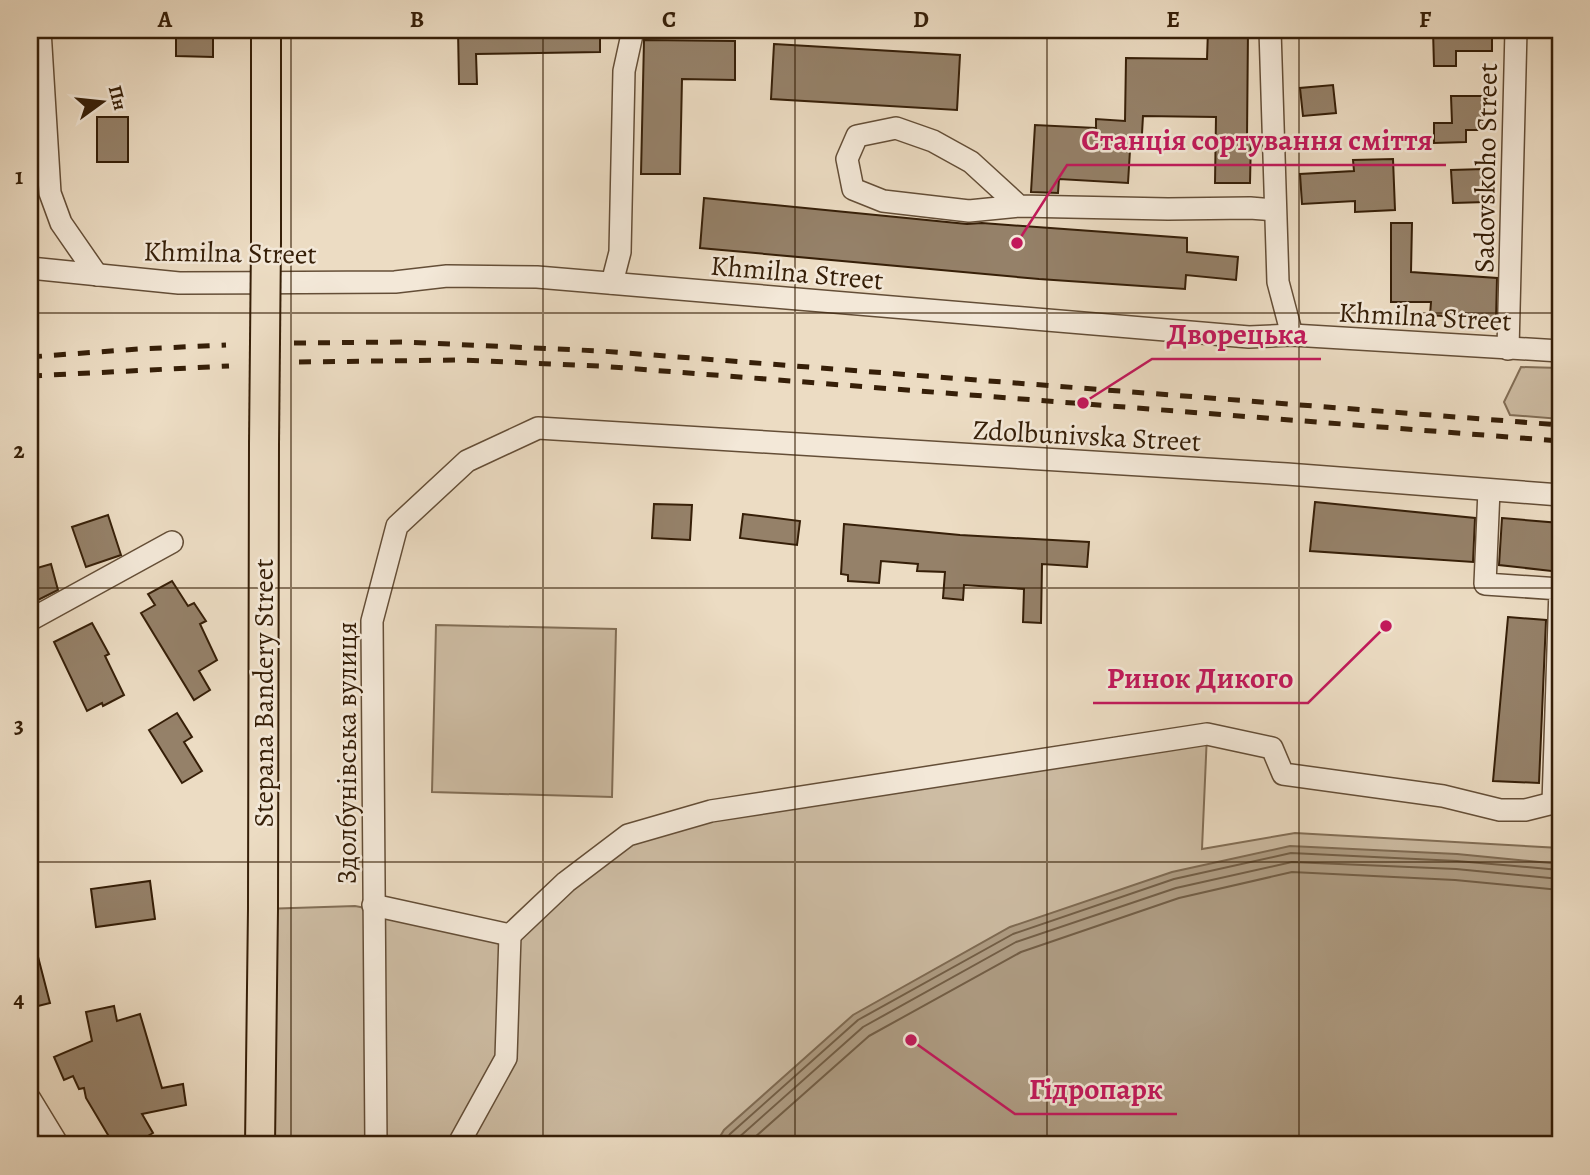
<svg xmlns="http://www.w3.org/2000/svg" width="1590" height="1175" font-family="Alegreya,serif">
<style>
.green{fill:#cdbca3;stroke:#826e56;stroke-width:2}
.water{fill:#ae9c83;stroke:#7e6a52;stroke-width:2}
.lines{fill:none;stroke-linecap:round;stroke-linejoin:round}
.shore{stroke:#725e46;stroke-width:2}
.building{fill:#958169;stroke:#361f08;stroke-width:2}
.minor-casing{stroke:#644e37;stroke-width:24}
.major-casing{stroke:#361f08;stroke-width:32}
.minor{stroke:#f3e8d8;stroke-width:21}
.major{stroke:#ecdcc3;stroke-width:28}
.rail{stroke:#361f08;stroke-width:5;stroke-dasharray:12 12;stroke-linecap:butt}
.major-bridge-casing{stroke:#361f08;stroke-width:32;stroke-linecap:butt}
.major-bridge{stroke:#ecdcc3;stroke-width:28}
.grid{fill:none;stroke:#361f08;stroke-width:2;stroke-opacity:0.55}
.labels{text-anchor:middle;stroke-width:5;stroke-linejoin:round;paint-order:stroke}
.street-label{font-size:28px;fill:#361f08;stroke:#f3e8d8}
.leader{fill:none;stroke:#c2185b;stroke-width:2.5}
.callout-dot{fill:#c2185b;stroke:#f3e8d8;stroke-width:2.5}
.callout-label{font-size:30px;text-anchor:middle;font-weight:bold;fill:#c2185b;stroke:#f3e8d8;stroke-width:5;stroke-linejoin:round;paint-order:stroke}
.neatline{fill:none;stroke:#361f08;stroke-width:2.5}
.grid-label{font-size:23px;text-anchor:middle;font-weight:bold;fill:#361f08}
</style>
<rect width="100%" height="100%" fill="#ecdcc3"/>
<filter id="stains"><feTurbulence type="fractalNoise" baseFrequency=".00286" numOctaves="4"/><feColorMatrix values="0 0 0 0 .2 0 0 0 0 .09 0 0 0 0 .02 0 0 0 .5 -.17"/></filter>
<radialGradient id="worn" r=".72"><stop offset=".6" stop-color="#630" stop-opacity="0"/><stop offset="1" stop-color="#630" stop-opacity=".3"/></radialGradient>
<g class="green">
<polygon points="1521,367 1560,368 1560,419 1510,415 1504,402"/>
<polygon points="436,625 616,629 612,797 432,792"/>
<polygon points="1207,734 1202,849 1295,833 1560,848 1560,1145 260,1145 263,909 355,906 510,935 628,835"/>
</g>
<polygon class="water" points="1290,846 1457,854 1560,864 1560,1145 715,1145 724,1130 853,1015 1010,927 1172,872"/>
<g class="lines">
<g class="shore">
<polyline points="723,1145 730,1134 858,1020 1013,934 1174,879 1291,853 1457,861 1560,870"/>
<polyline points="733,1145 737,1139 863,1027 1016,942 1176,888 1292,862 1456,869 1560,879"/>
<polyline points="746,1145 869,1036 1021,952 1179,898 1292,872 1455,880 1560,890"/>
</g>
</g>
<g class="building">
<polygon points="176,30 213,30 213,57 176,56"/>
<polygon points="458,30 600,30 600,52 476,54 477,84 459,84"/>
<polygon points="1208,30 1248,30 1247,138 1251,138 1250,183 1215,183 1216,117 1143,116 1141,151 1130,150 1128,183 1059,179 1058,193 1031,192 1035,125 1096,128 1096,119 1125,121 1126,58 1207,59"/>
<polygon points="1433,30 1492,30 1492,51 1456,51 1456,66 1434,66"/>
<polygon points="644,40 735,41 735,80 682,79 680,174 641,174"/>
<polygon points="774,44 960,55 957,110 771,99"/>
<polygon points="1333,85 1336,113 1303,116 1300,88"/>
<polygon points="1451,96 1484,96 1484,130 1466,130 1466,142 1434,143 1434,123 1452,123"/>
<rect x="97" y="117" width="31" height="45"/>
<polygon points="1393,159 1395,210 1355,212 1355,201 1302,204 1300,174 1354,171 1353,160"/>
<polygon points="1484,169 1486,202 1453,203 1451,170"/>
<polygon points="704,198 967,224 982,223 1187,238 1187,252 1238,257 1236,280 1186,275 1185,289 1039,279 700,248"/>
<polygon points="1391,223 1412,223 1411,272 1497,278 1496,320 1430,315 1431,302 1391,302"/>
<polygon points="1315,502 1475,518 1473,562 1310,551"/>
<polygon points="654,504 692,505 690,540 652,538"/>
<polygon points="743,514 800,521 797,545 740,538"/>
<polygon points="108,515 121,555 86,567 72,527"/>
<polygon points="1502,518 1560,523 1560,572 1499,565"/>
<polygon points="844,524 960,535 1089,542 1087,567 1042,564 1041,623 1023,622 1024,589 964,585 963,600 943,598 945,572 917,571 918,564 881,561 879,583 848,581 848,575 841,574"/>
<polygon points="51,564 58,590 36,601 35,594 30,596 30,570"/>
<polygon points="172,581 188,606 194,603 206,621 200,624 217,660 199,671 210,690 194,700 141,613 155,605 148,594"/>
<polygon points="1508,617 1546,620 1539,783 1493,781"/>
<polygon points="92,623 109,654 105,656 124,695 103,706 102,703 87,711 54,642"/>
<polygon points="177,713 192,737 184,742 202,771 182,783 149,730"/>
<polygon points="150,881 155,919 96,927 91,889"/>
<polygon points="30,949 36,949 50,1003 30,1008"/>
<polygon points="114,1006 117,1021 140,1014 162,1088 183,1084 186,1105 142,1114 153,1133 132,1145 114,1145 86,1098 84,1088 79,1089 73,1076 64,1080 54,1057 92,1041 86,1012"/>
</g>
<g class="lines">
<g class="minor-casing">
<g id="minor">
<polyline points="40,30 50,193 61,223 97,275"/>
<polyline points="1270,30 1278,282 1292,335"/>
<polyline points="1019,206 969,211 883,201 853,189 847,159 857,136 896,128 933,141 971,162 1019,206 1168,209 1250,208 1275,210"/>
<polyline points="30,268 179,283 395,282 447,276 537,277 1249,337 1292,335 1560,351"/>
<polyline points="612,283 620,252 624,71 633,30"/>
<polyline points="1508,349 1516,30"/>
<polyline points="1489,490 1485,584 1560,589 1553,803 1560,805"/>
<polyline points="30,620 172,542"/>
<polyline points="373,905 510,935 566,882 628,835 711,811 1207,734 1272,748 1283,774 1443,796 1500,810 1525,810 1553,803"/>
<polyline points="30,1099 58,1145"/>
<polyline points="376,1145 372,621 397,526 467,461 538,428 1287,474 1560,495"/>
<polyline points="458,1145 506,1058 510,935"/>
</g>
</g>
<g class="major-casing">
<g id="major">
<polyline points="266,30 266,241"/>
<polyline points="260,1145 263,909 264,444"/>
</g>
</g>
<use href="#minor" class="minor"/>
<use href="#major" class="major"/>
<g class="rail">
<polyline points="294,343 404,342 601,351 1560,425"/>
<polyline points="30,357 139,349 226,345"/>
<polyline points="299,362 460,360 599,366 1560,441"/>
<polyline points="30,376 229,366"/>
</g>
<g class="major-bridge-casing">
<polyline id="major-bridge" points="264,444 266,241"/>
</g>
<use href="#major-bridge" class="major-bridge"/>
</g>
<path class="grid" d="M291 30V1145M543 30V1145M795 30V1145M1047 30V1145M1299 30V1145M30 313H1560M30 588H1560M30 862H1560"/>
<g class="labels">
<g class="street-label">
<text transform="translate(1485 168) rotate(-89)" y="10">Sadovskoho Street</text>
<text transform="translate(230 252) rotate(1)" y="10">Khmilna Street</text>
<text transform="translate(797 272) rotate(5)" y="10">Khmilna Street</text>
<text transform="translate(1425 316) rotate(3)" y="10">Khmilna Street</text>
<text transform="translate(1087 435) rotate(3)" y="10">Zdolbunivska Street</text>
<text transform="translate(263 693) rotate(-90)" y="10">Stepana Bandery Street</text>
<text transform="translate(346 753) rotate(-90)" y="10">Здолбунівська вулиця</text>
</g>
</g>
<path class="leader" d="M1017 243L1067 165H1446M1083 403L1152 359H1321M1386 626L1308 703H1093M911 1040L1015 1114H1177"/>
<g class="callout-dot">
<circle cx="1017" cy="243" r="7"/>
<circle cx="1083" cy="403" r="7"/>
<circle cx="1386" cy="626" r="7"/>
<circle cx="911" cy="1040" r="7"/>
</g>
<g class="callout-label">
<text x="1257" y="150">Станція сортування сміття</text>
<text x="1237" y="344">Дворецька</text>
<text x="1200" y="688">Ринок Дикого</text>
<text x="1096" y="1099">Гідропарк</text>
</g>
<rect width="1590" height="1175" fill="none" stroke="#ecdcc3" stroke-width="77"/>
<g transform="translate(102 102) rotate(75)" stroke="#f3e8d8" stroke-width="5" paint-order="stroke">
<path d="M0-5L12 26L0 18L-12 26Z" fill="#361f08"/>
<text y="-10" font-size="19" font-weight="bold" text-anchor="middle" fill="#361f08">Пн</text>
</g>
<rect x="38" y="38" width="1514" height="1098" class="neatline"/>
<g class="grid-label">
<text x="165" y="27">A</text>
<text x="417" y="27">B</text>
<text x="669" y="27">C</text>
<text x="921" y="27">D</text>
<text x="1173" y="27">E</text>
<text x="1425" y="27">F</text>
<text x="19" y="184">1</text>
<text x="19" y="458">2</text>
<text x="19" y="733">3</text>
<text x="19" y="1007">4</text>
</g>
<rect width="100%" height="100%" filter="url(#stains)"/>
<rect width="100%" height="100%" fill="url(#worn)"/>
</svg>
